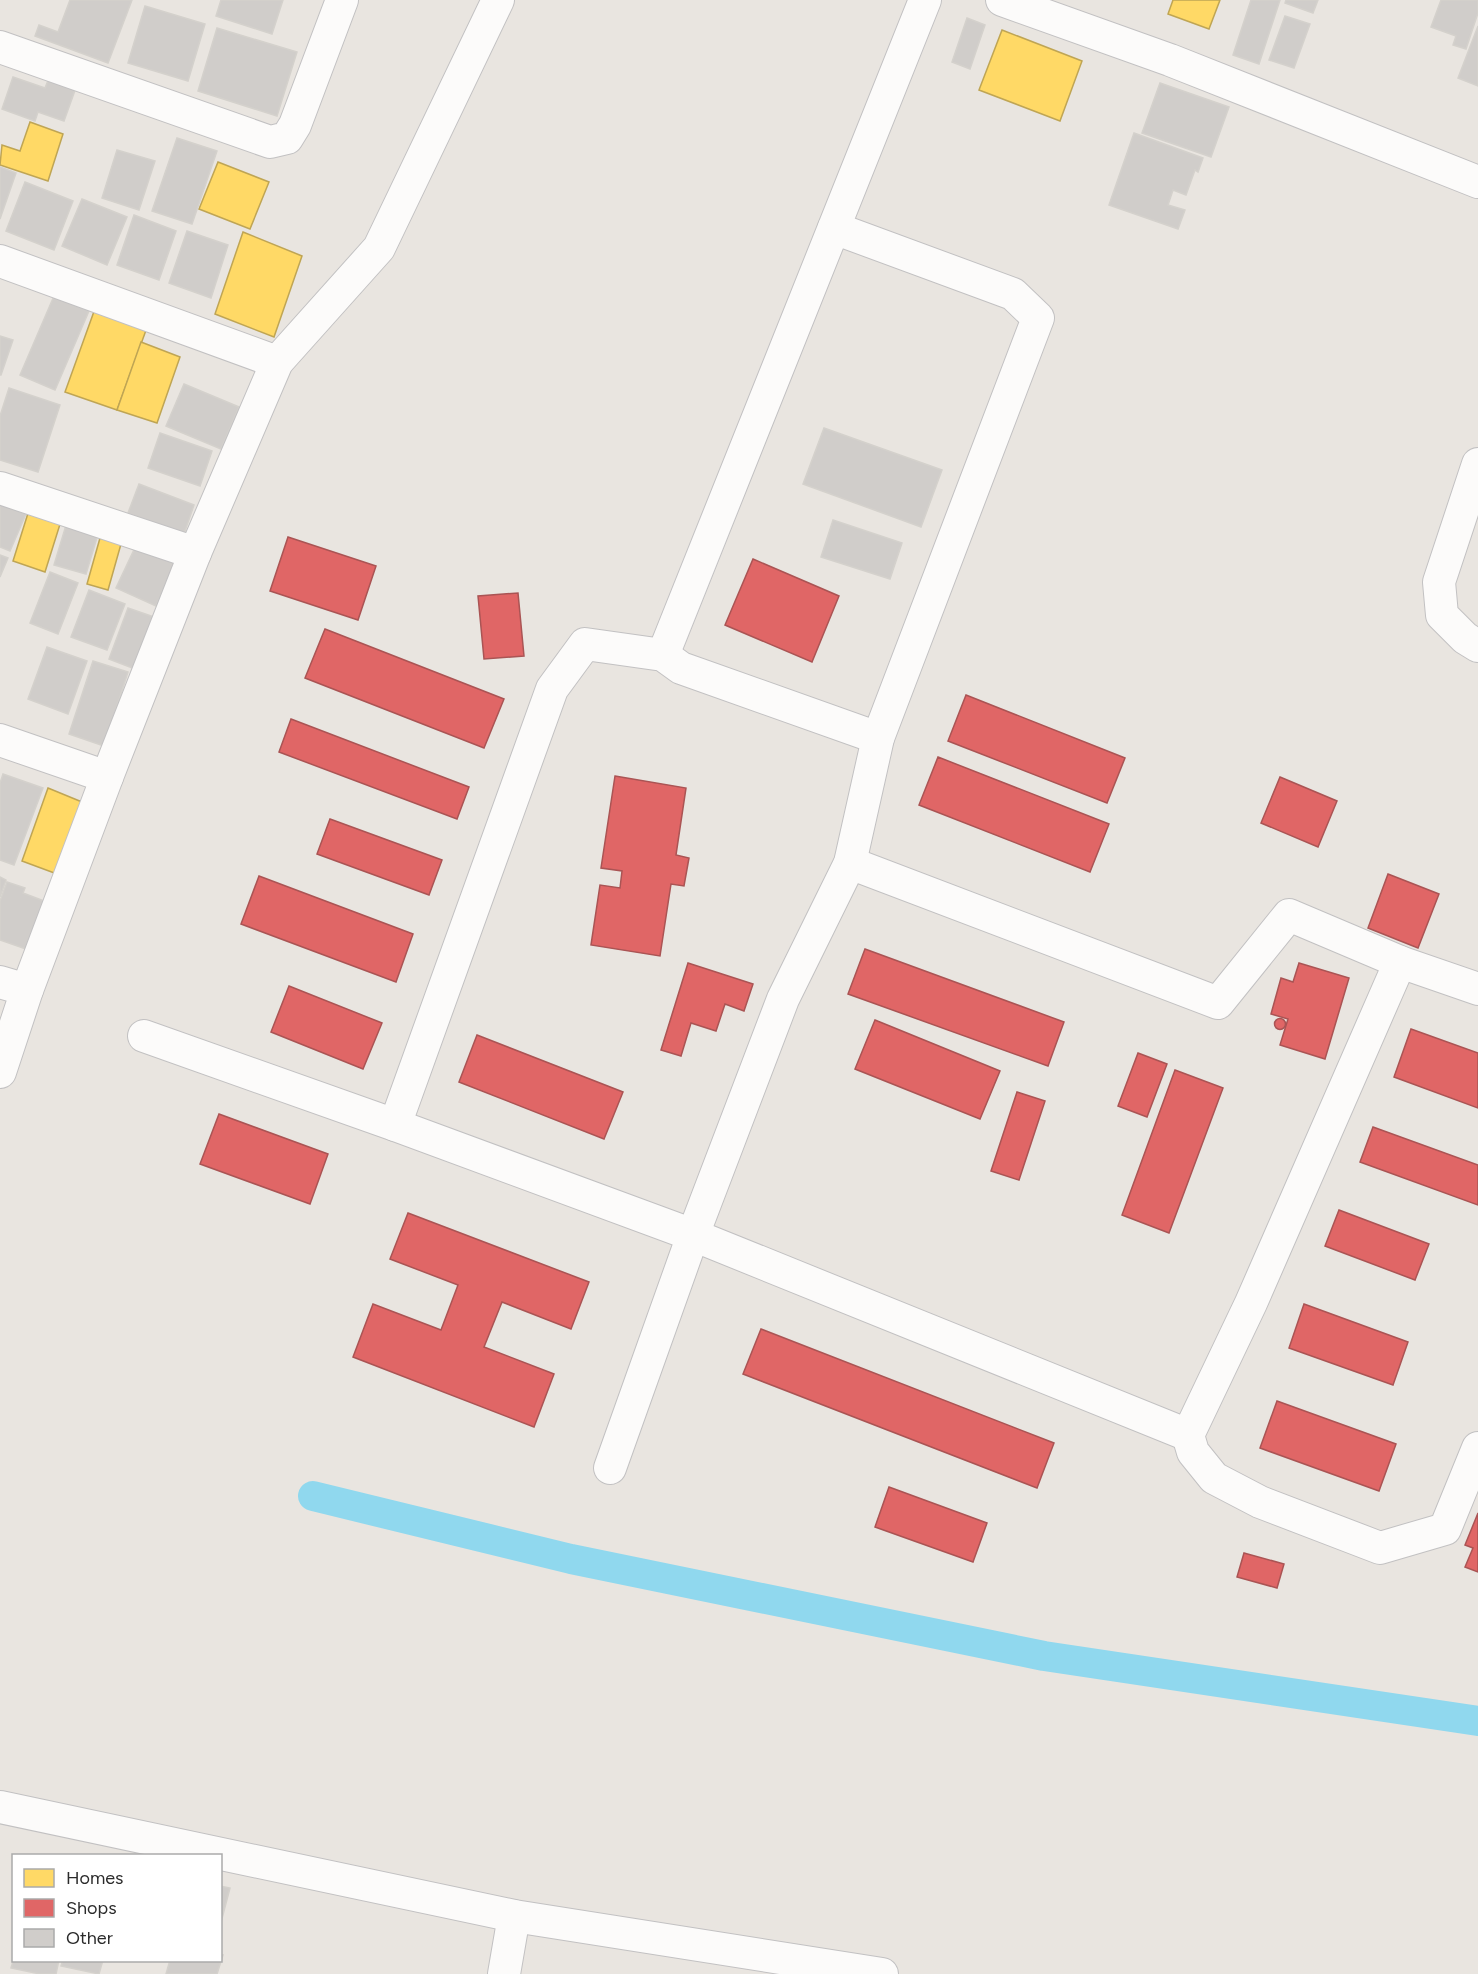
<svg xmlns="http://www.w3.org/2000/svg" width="1478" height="1974" font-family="Figtree,sans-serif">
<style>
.homes{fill:#ffd966;stroke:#bfa554;stroke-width:1.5}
.shops{fill:#e06666;stroke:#aa5454;stroke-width:1.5}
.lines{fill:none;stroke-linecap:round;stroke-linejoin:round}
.canal{stroke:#90d8ee;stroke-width:30}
.building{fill:#d0cdca;stroke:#d4d1cc;stroke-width:1.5}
.minor-casing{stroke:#c2c1c2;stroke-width:34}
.minor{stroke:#fcfbfa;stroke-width:32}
</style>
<rect width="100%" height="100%" fill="#e9e5e0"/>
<g class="homes">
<polygon points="1173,0 1220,0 1209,29 1168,14"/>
<polygon points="1002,30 1082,61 1060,121 979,90"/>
<polygon points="30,122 63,134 48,181 0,165 2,145 20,151"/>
<polygon points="218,162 269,182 250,229 199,209"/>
<polygon points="243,232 302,256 274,337 215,314"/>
<polygon points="101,292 153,311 117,410 65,392"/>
<polygon points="141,342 180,357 157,423 117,410"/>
<polygon points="29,510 61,521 45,572 13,561"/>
<polygon points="100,538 121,544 108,590 87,584"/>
<polygon points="48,788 82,802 57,874 22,861"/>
</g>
<g class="shops">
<polygon points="288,537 376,566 358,620 270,591"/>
<polygon points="753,559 839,596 812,662 725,625"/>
<polygon points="518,593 524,656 484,659 478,596"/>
<polygon points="325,629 504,699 484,748 305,678"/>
<polygon points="966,695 1125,758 1107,803 948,741"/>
<polygon points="291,719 469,787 457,819 279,752"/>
<polygon points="938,757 1109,824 1090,872 919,805"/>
<polygon points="615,776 686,788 676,855 689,858 684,886 671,884 660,956 591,945 600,885 620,888 622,871 601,868"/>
<polygon points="1280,777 1337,801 1318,847 1261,823"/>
<polygon points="330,819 442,860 429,895 317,854"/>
<polygon points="1388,874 1439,894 1418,948 1368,928"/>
<polygon points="259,876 413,934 396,982 241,924"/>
<polygon points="865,949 1064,1022 1048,1066 848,994"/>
<polygon points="688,963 753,984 744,1011 725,1004 716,1031 691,1023 681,1056 661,1050"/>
<polygon points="1299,963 1349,978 1325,1059 1280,1045 1288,1019 1271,1014 1281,978 1293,982"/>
<polygon points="289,986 382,1023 363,1069 271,1032"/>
<circle cx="1280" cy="1024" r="5.5"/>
<polygon points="875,1020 1000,1071 980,1119 855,1069"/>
<polygon points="1411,1029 1478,1053 1478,1108 1394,1077"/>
<polygon points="477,1035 623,1092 604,1139 459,1082"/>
<polygon points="1138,1053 1167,1064 1147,1117 1118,1106"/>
<polygon points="1175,1070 1223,1088 1169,1233 1122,1215"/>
<polygon points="1017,1092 1045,1101 1019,1180 991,1171"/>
<polygon points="219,1114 328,1154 310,1204 200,1164"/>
<polygon points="1373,1127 1478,1165 1478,1205 1360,1162"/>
<polygon points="1339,1210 1429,1244 1415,1280 1325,1246"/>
<polygon points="408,1213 589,1282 571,1329 502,1302 484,1347 554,1374 534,1427 353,1357 373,1304 441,1330 458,1285 390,1259"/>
<polygon points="1304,1304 1408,1342 1393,1385 1289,1348"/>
<polygon points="761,1329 1054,1443 1037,1488 743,1374"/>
<polygon points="1277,1401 1396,1444 1379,1491 1260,1448"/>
<polygon points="889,1487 987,1523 973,1562 875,1527"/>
<polygon points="1478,1513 1478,1572 1465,1567 1473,1548 1465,1545"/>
<polygon points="1244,1553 1284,1564 1277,1588 1237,1577"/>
</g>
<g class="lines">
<polyline class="canal" points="313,1496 571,1559 1044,1656 1478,1721"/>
</g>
<g class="building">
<polygon points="70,0 132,0 108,63 35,36 39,25 58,32"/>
<polygon points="221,0 283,0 272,34 216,16"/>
<polygon points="1251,0 1280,0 1259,64 1233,55"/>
<polygon points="1286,0 1318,0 1313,13 1285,3"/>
<polygon points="1441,0 1478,0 1478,13 1466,49 1453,45 1456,36 1431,27"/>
<polygon points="145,6 205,24 188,81 128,63"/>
<polygon points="1285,16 1310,24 1294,68 1269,60"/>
<polygon points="967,18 985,25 970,69 952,62"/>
<polygon points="1478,26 1478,86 1458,78"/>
<polygon points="217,28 297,52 277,116 198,91"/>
<polygon points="51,73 78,82 64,121 38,112 35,121 2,109 13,77 45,88"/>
<polygon points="1160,83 1229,107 1211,157 1142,133"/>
<polygon points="1134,133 1203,158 1198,172 1195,170 1186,195 1173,190 1168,205 1185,210 1178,229 1109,205"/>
<polygon points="177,138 217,151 192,224 152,211"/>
<polygon points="117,150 155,161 139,210 102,198"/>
<polygon points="0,167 16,173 0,219"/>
<polygon points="25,182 73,201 54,250 6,231"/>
<polygon points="82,199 127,217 107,265 62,246"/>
<polygon points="134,215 176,231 159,280 117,265"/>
<polygon points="187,231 228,245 211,298 169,283"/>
<polygon points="54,296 89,311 55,390 20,375"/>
<polygon points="0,336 13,340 1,375 0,375"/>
<polygon points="184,384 239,407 221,449 166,426"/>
<polygon points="9,388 60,405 38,472 0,460 0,416"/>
<polygon points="824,428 942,470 921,527 803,484"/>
<polygon points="160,433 212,451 200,486 148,468"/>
<polygon points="139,484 194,505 184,534 128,513"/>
<polygon points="0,503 26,514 10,551 0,547"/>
<polygon points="833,520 902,543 890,579 821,557"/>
<polygon points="67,522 99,531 86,574 54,565"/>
<polygon points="140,537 179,555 156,606 116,588"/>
<polygon points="0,555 8,558 0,577"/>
<polygon points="50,572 78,583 58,634 30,623"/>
<polygon points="89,590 125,604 107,650 71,637"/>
<polygon points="128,608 154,617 135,669 109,659"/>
<polygon points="47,647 87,661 68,714 28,699"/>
<polygon points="93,661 128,672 104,746 69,734"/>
<polygon points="3,774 43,788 14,865 0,860 0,783"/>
<polygon points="0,877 6,880 0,897"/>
<polygon points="7,882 25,888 23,893 44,901 26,949 0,940 0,901"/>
<polygon points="220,1886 230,1888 220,1926"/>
<polygon points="220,1955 223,1955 217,1974 166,1974 170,1960 220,1960"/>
<polygon points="14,1958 14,1960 59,1960 56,1974 40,1974 11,1968"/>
<polygon points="63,1960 103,1960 99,1974 61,1966"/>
</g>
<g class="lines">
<g class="minor-casing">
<g id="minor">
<polyline points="1002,0 1170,60 1478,182"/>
<polyline points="0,47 270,142 287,138 295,125 342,0"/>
<polyline points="0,261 277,362"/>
<polyline points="1478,464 1439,582 1442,615 1465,638 1478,646"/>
<polyline points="0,488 195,553"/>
<polyline points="663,655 925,0"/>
<polyline points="0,740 107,777"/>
<polyline points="850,863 1218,1003 1289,915 1400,962 1478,989"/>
<polyline points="1400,962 1251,1303 1188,1435 1193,1452 1214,1478 1260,1502 1380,1548 1445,1529 1478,1448"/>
<polyline points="0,982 27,990"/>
<polyline points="144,1036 395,1125 693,1235 1188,1435"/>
<polyline points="0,1072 27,990 107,777 195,553 277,362 379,248 498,0"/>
<polyline points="395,1125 552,689 585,644 663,655 681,668 878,738"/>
<polyline points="610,1468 693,1235 783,999 850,863 878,738 1038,318 1013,294 834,228"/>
<polyline points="0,1807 514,1916 882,1974"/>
<polyline points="504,1974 514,1916"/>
</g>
</g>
<use href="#minor" class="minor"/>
</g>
<rect x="12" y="1854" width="210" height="108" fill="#ffffff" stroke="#aaaaaa" stroke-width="1.5"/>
<rect x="24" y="1869" width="30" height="18" fill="#ffd966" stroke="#aaaaaa" stroke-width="1.5"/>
<text x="66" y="1884" font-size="18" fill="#2b2b2b">Homes</text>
<rect x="24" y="1899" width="30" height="18" fill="#e06666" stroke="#aaaaaa" stroke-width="1.5"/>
<text x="66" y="1914" font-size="18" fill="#2b2b2b">Shops</text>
<rect x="24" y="1929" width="30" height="18" fill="#d0cdca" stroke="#aaaaaa" stroke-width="1.5"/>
<text x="66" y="1944" font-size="18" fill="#2b2b2b">Other</text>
</svg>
